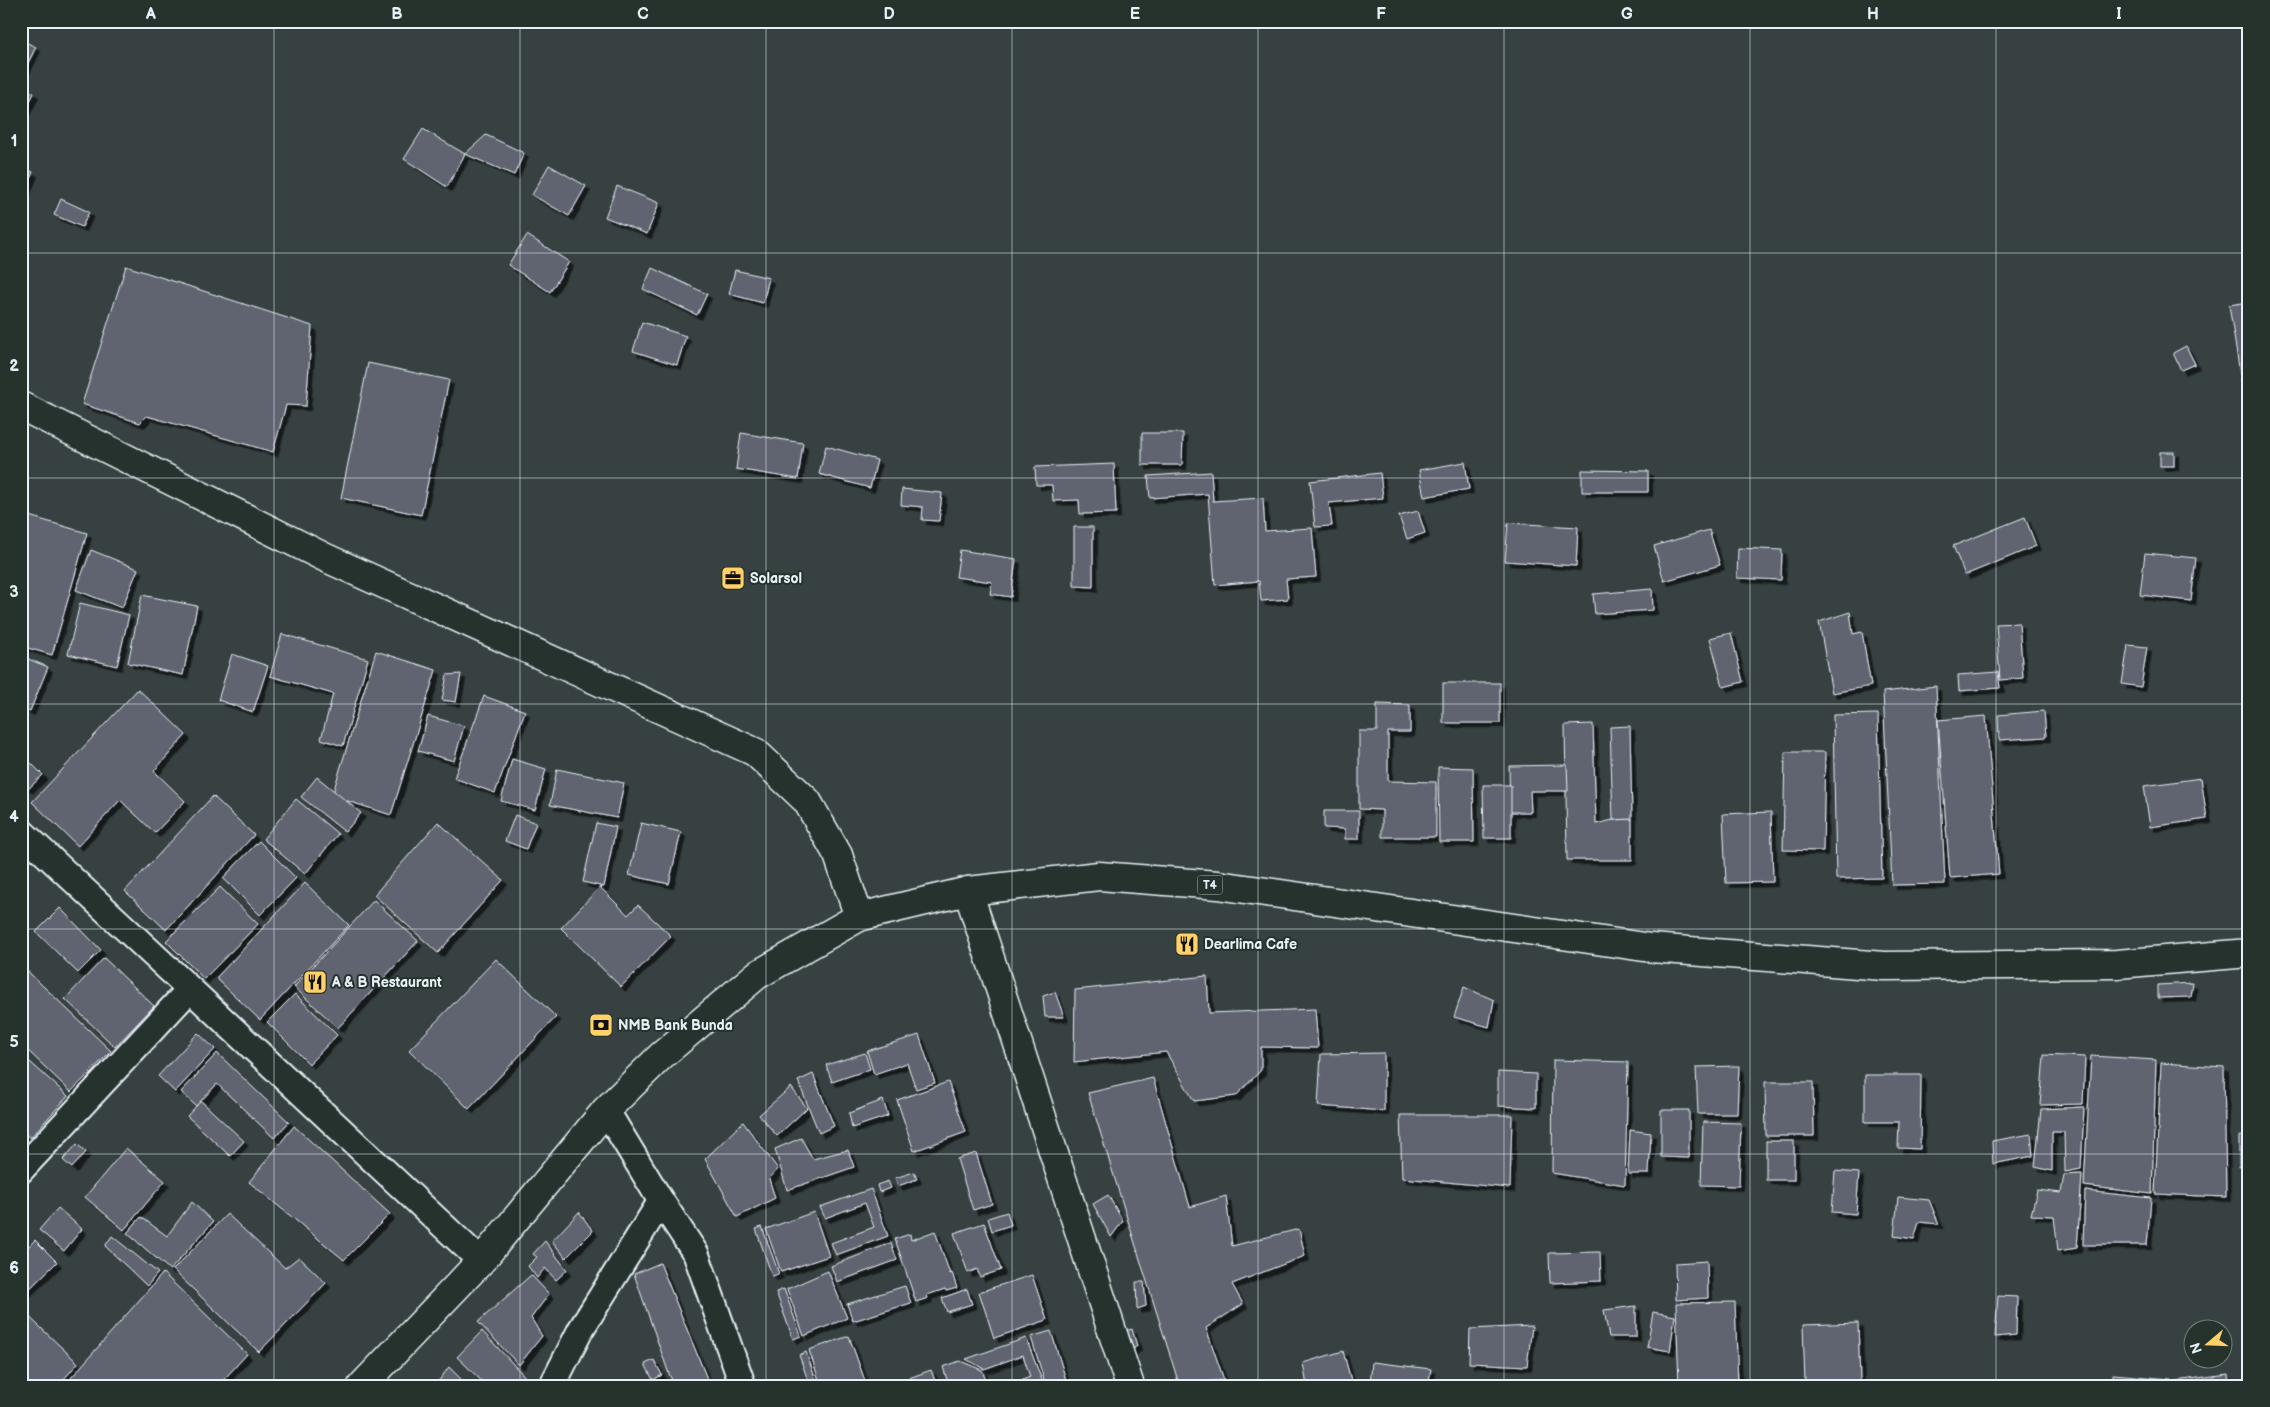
<svg xmlns="http://www.w3.org/2000/svg" width="2270" height="1407" font-family="'Balsamiq Sans',sans-serif">
<style>
.building{fill:#606370;stroke:#e8f1f8;filter:url(#shadow)}
.lines{fill:none;stroke-linecap:round;stroke-linejoin:round}
.minor-casing{stroke:#e8f1f8;stroke-width:29}
.secondary-casing{stroke:#e8f1f8;stroke-width:31}
.trunk-casing{stroke:#e8f1f8;stroke-width:31}
.minor{stroke:#26332d;stroke-width:25}
.secondary{stroke:#26332d;stroke-width:28}
.trunk{stroke:#26332d;stroke-width:28}
.grid{fill:none;stroke:#e8f1f8;stroke-width:1;stroke-opacity:0.55}
.labels{text-anchor:middle;stroke-width:4;stroke-linejoin:round;paint-order:stroke}
.shield{fill:#26332d;stroke:#aeb8bb;stroke-width:1}
.shield-label{font-size:12px;font-weight:bold;fill:#e8f1f8}
.poi-label{font-size:14px;font-weight:bold;fill:#e8f1f8;stroke:#26332d;text-anchor:start}
.neatline{fill:none;stroke:#e8f1f8;stroke-width:2}
.grid-label{font-size:16px;text-anchor:middle;font-weight:bold;fill:#e8f1f8}
</style>
<defs>
<filter id="shadow"><feDropShadow dx="4.5" dy="4.5" stdDeviation="0" flood-color="#0009"/></filter>
</defs>
<rect width="100%" height="100%" fill="#374141"/>
<filter id="ink" filterUnits="userSpaceOnUse"><feTurbulence type="fractalNoise" baseFrequency=".02" numOctaves="2"/><feDisplacementMap in="SourceGraphic" scale="10" xChannelSelector="R" yChannelSelector="G"/><feConvolveMatrix kernelMatrix="1 2 1 2 8 2 1 2 1" color-interpolation-filters="sRGB"/></filter>
<g filter="url(#ink)">
<g class="building">
<polygon points="21,40 36,47 21,77"/>
<polygon points="21,87 34,93 25,111 21,109"/>
<polygon points="423,129 465,154 447,187 404,159"/>
<polygon points="486,135 524,153 514,175 465,154"/>
<polygon points="549,165 586,186 569,216 532,195"/>
<polygon points="21,167 33,172 21,201"/>
<polygon points="617,186 659,203 647,234 605,217"/>
<polygon points="61,199 89,212 82,227 54,215"/>
<polygon points="527,235 569,262 550,292 508,265"/>
<polygon points="126,266 312,326 306,406 286,405 273,452 147,416 140,423 82,404"/>
<polygon points="652,268 707,294 697,315 643,289"/>
<polygon points="735,270 769,278 763,303 729,294"/>
<polygon points="2249,302 2249,430 2229,305"/>
<polygon points="642,322 686,336 677,365 633,351"/>
<polygon points="2186,346 2195,364 2181,370 2173,353"/>
<polygon points="368,363 449,380 421,515 341,498"/>
<polygon points="741,433 803,443 798,479 736,469"/>
<polygon points="1142,433 1183,433 1182,465 1142,465"/>
<polygon points="826,446 877,460 870,488 819,474"/>
<rect x="2160" y="452" width="14" height="14"/>
<polygon points="1465,462 1469,489 1424,497 1419,470"/>
<polygon points="1114,464 1116,513 1080,514 1079,500 1053,501 1052,485 1036,485 1035,467"/>
<polygon points="1582,470 1648,471 1648,492 1582,492"/>
<polygon points="1211,472 1213,501 1263,498 1265,531 1312,528 1316,577 1286,579 1288,599 1261,601 1259,581 1215,585 1208,494 1150,498 1148,476"/>
<polygon points="1380,473 1383,498 1329,503 1332,526 1315,527 1310,481"/>
<polygon points="902,489 942,493 939,521 922,520 923,507 901,505"/>
<polygon points="1418,511 1425,533 1407,539 1399,516"/>
<polygon points="22,514 87,533 52,655 21,646"/>
<polygon points="2025,517 2036,546 1965,575 1953,546"/>
<polygon points="1508,523 1578,527 1576,566 1505,561"/>
<polygon points="1074,527 1093,527 1093,587 1074,586"/>
<polygon points="1709,530 1720,565 1664,581 1654,546"/>
<polygon points="1738,548 1782,550 1781,580 1737,578"/>
<polygon points="91,550 138,569 122,608 76,590"/>
<polygon points="960,550 1016,559 1011,597 990,594 992,582 956,577"/>
<polygon points="2145,553 2196,558 2191,601 2140,595"/>
<polygon points="1652,589 1653,610 1595,614 1593,594"/>
<polygon points="142,595 197,606 183,675 128,663"/>
<polygon points="80,603 129,615 117,666 68,654"/>
<polygon points="1850,612 1853,634 1862,632 1871,686 1832,693 1819,622"/>
<polygon points="2019,623 2023,678 2000,680 1996,624"/>
<polygon points="1731,633 1743,682 1723,687 1710,638"/>
<polygon points="282,634 368,659 343,746 321,739 333,694 270,676"/>
<polygon points="2128,645 2147,647 2141,687 2122,684"/>
<polygon points="376,651 436,670 391,815 332,796"/>
<polygon points="232,654 268,666 253,712 218,700"/>
<polygon points="21,656 48,667 30,711 21,707"/>
<polygon points="1998,672 2000,688 1959,691 1958,675"/>
<polygon points="461,674 456,702 442,700 447,675"/>
<rect x="1443" y="683" width="57" height="40"/>
<polygon points="1936,686 1945,884 1892,885 1883,692"/>
<polygon points="138,689 186,735 154,771 185,801 155,833 120,800 78,846 32,802"/>
<polygon points="484,696 525,711 495,793 454,778"/>
<polygon points="1377,704 1410,705 1410,732 1388,732 1388,781 1436,782 1436,837 1382,837 1382,810 1359,809 1359,731 1377,731"/>
<polygon points="2044,711 2046,737 1999,740 1998,715"/>
<polygon points="1878,714 1882,878 1836,879 1833,715"/>
<polygon points="428,716 464,726 454,761 418,751"/>
<polygon points="1986,716 1999,874 1950,878 1938,720"/>
<polygon points="1593,724 1596,824 1613,820 1632,819 1632,860 1567,860 1565,725"/>
<polygon points="1630,726 1632,819 1613,820 1610,727"/>
<polygon points="1785,752 1825,752 1823,851 1783,850"/>
<polygon points="21,753 43,775 28,789 21,782"/>
<polygon points="512,759 546,769 535,810 501,801"/>
<polygon points="1567,765 1568,791 1530,791 1531,812 1510,812 1509,766"/>
<polygon points="1438,767 1473,768 1474,842 1439,842"/>
<polygon points="557,769 624,783 617,818 550,805"/>
<polygon points="317,777 361,813 345,832 301,797"/>
<polygon points="2201,778 2207,819 2150,827 2144,786"/>
<polygon points="1483,785 1511,785 1511,838 1484,838"/>
<polygon points="213,796 254,835 166,930 125,891"/>
<polygon points="296,799 338,834 305,874 263,839"/>
<polygon points="1324,811 1359,811 1359,839 1345,839 1345,829 1324,828"/>
<polygon points="1771,812 1773,882 1726,883 1723,814"/>
<polygon points="515,815 536,823 526,849 505,841"/>
<polygon points="438,822 503,880 438,953 374,895"/>
<polygon points="596,823 616,827 604,887 583,882"/>
<polygon points="641,823 681,832 669,884 629,875"/>
<polygon points="259,841 296,878 260,915 223,878"/>
<polygon points="305,883 349,925 260,1020 216,978"/>
<polygon points="220,887 258,924 204,979 166,941"/>
<polygon points="600,887 628,915 638,905 671,936 621,987 561,928"/>
<polygon points="374,900 418,941 338,1028 294,987"/>
<polygon points="60,908 101,950 78,973 36,932"/>
<polygon points="104,958 154,1006 115,1047 65,999"/>
<polygon points="496,959 556,1017 469,1109 409,1050"/>
<polygon points="21,965 111,1051 71,1092 21,1044"/>
<polygon points="1207,976 1209,1013 1315,1009 1318,1048 1261,1047 1261,1070 1236,1096 1194,1101 1166,1052 1074,1062 1075,990"/>
<polygon points="2193,983 2191,997 2158,998 2158,985"/>
<polygon points="1464,987 1494,1000 1489,1027 1454,1017"/>
<polygon points="1055,992 1064,1017 1045,1017 1043,996"/>
<polygon points="295,994 337,1035 309,1064 267,1022"/>
<polygon points="198,1033 215,1049 175,1092 158,1076"/>
<polygon points="919,1035 935,1083 916,1089 907,1063 874,1074 867,1051"/>
<polygon points="217,1053 289,1122 274,1138 217,1084 196,1106 181,1092"/>
<polygon points="865,1053 870,1069 832,1082 826,1065"/>
<polygon points="1384,1053 1384,1111 1318,1106 1321,1054"/>
<polygon points="21,1054 68,1096 30,1138 21,1130"/>
<polygon points="2044,1055 2085,1057 2083,1104 2040,1105"/>
<polygon points="2091,1056 2156,1060 2152,1194 2084,1186"/>
<polygon points="1553,1060 1628,1062 1625,1185 1552,1173"/>
<polygon points="2161,1063 2224,1067 2226,1197 2155,1194"/>
<polygon points="1739,1066 1737,1114 1698,1114 1696,1067"/>
<polygon points="1498,1072 1536,1074 1536,1108 1498,1106"/>
<polygon points="813,1074 834,1126 819,1133 798,1081"/>
<polygon points="1865,1075 1921,1075 1920,1149 1898,1148 1899,1122 1865,1122"/>
<polygon points="1153,1078 1190,1207 1226,1196 1232,1246 1299,1229 1305,1256 1232,1284 1243,1304 1206,1328 1224,1380 1179,1384 1088,1093"/>
<polygon points="948,1082 966,1132 914,1151 897,1100"/>
<polygon points="1765,1082 1813,1082 1814,1136 1766,1136"/>
<polygon points="791,1087 807,1108 777,1136 759,1115"/>
<polygon points="883,1100 888,1116 852,1128 849,1113"/>
<polygon points="201,1101 244,1141 230,1156 187,1116"/>
<polygon points="2084,1107 2081,1169 2065,1172 2064,1132 2052,1132 2052,1171 2035,1167 2041,1109"/>
<polygon points="1661,1110 1689,1110 1689,1158 1661,1157"/>
<polygon points="1400,1115 1512,1115 1510,1188 1402,1178"/>
<polygon points="743,1122 778,1169 769,1179 775,1198 737,1217 705,1159"/>
<polygon points="1703,1122 1741,1123 1739,1186 1701,1185"/>
<polygon points="294,1126 390,1214 344,1260 249,1182"/>
<polygon points="1630,1130 1651,1133 1649,1174 1628,1174"/>
<polygon points="2031,1134 2033,1156 1993,1164 1992,1141"/>
<polygon points="2239,1136 2249,1137 2249,1166 2239,1167"/>
<polygon points="801,1138 813,1159 848,1150 854,1167 787,1190 775,1149"/>
<rect x="1766" y="1141" width="28" height="39"/>
<polygon points="77,1144 86,1152 72,1168 63,1160"/>
<polygon points="126,1148 165,1181 124,1230 85,1197"/>
<polygon points="976,1153 992,1204 973,1210 957,1159"/>
<polygon points="1835,1171 1859,1173 1856,1214 1832,1212"/>
<polygon points="914,1172 917,1179 898,1186 895,1178"/>
<polygon points="2082,1174 2077,1248 2058,1251 2054,1216 2031,1215 2037,1190 2061,1193 2064,1175"/>
<polygon points="888,1181 891,1188 879,1192 877,1185"/>
<polygon points="871,1189 888,1236 836,1255 831,1243 874,1227 865,1203 825,1218 820,1207"/>
<polygon points="2085,1191 2151,1198 2147,1245 2083,1245"/>
<polygon points="1108,1195 1123,1221 1111,1237 1093,1204"/>
<polygon points="1898,1197 1929,1200 1939,1224 1919,1222 1914,1239 1894,1236"/>
<polygon points="192,1202 213,1222 170,1270 127,1233 141,1217 167,1236"/>
<polygon points="58,1208 82,1229 64,1251 39,1230"/>
<polygon points="579,1212 593,1231 566,1258 552,1241"/>
<polygon points="814,1212 829,1256 781,1272 766,1229"/>
<polygon points="1007,1212 1011,1225 992,1231 988,1218"/>
<polygon points="227,1214 285,1268 299,1257 326,1283 259,1352 173,1270"/>
<polygon points="984,1223 1001,1270 980,1277 977,1269 968,1273 954,1233"/>
<polygon points="762,1227 779,1274 772,1276 756,1229"/>
<polygon points="935,1231 950,1274 952,1273 957,1288 946,1291 945,1289 927,1295 928,1298 916,1302 895,1239 910,1234 911,1240"/>
<polygon points="112,1236 158,1273 147,1286 105,1246"/>
<polygon points="35,1240 57,1262 21,1297 21,1254"/>
<polygon points="545,1241 567,1270 556,1280 545,1268 537,1278 528,1266 537,1257 533,1254"/>
<polygon points="891,1243 897,1260 837,1282 831,1266"/>
<polygon points="1600,1252 1601,1281 1550,1283 1549,1253"/>
<polygon points="1707,1261 1708,1298 1676,1300 1675,1263"/>
<polygon points="660,1263 710,1386 675,1386 669,1374 634,1274"/>
<polygon points="828,1271 847,1318 804,1336 787,1289"/>
<polygon points="163,1273 247,1354 218,1386 64,1386"/>
<polygon points="531,1275 549,1294 531,1318 542,1336 519,1365 478,1322"/>
<polygon points="1032,1275 1047,1320 994,1338 979,1292"/>
<polygon points="1136,1282 1144,1282 1146,1306 1137,1309"/>
<polygon points="905,1286 911,1303 853,1321 847,1304"/>
<polygon points="784,1289 801,1336 793,1339 776,1292"/>
<polygon points="967,1289 972,1304 947,1312 942,1298"/>
<polygon points="1998,1296 2017,1297 2016,1335 1995,1337"/>
<polygon points="1735,1302 1738,1385 1679,1386 1676,1303"/>
<polygon points="1636,1306 1636,1337 1609,1337 1604,1310"/>
<polygon points="21,1309 78,1363 58,1386 21,1386"/>
<polygon points="1653,1312 1675,1316 1670,1351 1647,1347"/>
<polygon points="1858,1323 1860,1381 1805,1383 1803,1325"/>
<polygon points="1532,1326 1527,1366 1469,1363 1470,1329"/>
<polygon points="1132,1329 1137,1346 1129,1353 1122,1332"/>
<polygon points="482,1331 529,1381 526,1386 487,1386 457,1357"/>
<polygon points="1051,1331 1066,1380 1046,1386 1031,1337"/>
<polygon points="849,1336 865,1381 851,1386 821,1386 809,1350"/>
<polygon points="1026,1338 1044,1386 1008,1386 1030,1377 1023,1355 984,1369 966,1359"/>
<polygon points="1343,1351 1352,1384 1307,1386 1303,1363"/>
<polygon points="806,1352 818,1386 810,1386 799,1355"/>
<polygon points="654,1360 662,1375 653,1380 645,1364"/>
<polygon points="960,1361 982,1370 988,1386 949,1386 943,1367"/>
<polygon points="1372,1362 1431,1369 1428,1386 1370,1385"/>
<polygon points="449,1367 468,1386 435,1386"/>
<polygon points="931,1370 937,1386 887,1386"/>
<polygon points="2113,1374 2171,1379 2171,1386 2113,1386"/>
<polygon points="2228,1374 2229,1386 2176,1386 2175,1381"/>
<polygon points="1507,1382 1583,1383 1583,1386 1508,1386"/>
</g>
<g class="lines">
<g class="minor-casing">
<g id="minor">
<polyline points="21,831 481,1261"/>
<polyline points="606,1110 661,1201 696,1254 743,1386"/>
<polyline points="21,1170 190,989"/>
<polyline points="552,1386 581,1329 661,1201"/>
</g>
</g>
<g class="secondary-casing">
<g id="secondary">
<polyline points="21,406 324,557 755,752 807,801 838,855 859,917"/>
<polyline points="968,891 1130,1386"/>
</g>
</g>
<g class="trunk-casing">
<polyline id="trunk" points="362,1386 481,1261 606,1110 661,1056 757,975 859,917 968,891 1099,876 1218,885 1651,948 1884,966 2117,964 2249,953"/>
</g>
<use href="#minor" class="minor"/>
<use href="#secondary" class="secondary"/>
<use href="#trunk" class="trunk"/>
</g>
</g>
<path class="grid" d="M274 21V1386M520 21V1386M766 21V1386M1012 21V1386M1258 21V1386M1504 21V1386M1750 21V1386M1996 21V1386M21 253H2249M21 478H2249M21 704H2249M21 929H2249M21 1154H2249"/>
<defs>
<g id="office-square" transform="scale(1.25)"><rect x="-9" y="-9" width="18" height="18" rx="4" fill="#ffd166" stroke="#26332d"/><path d="M-6-3h4V-5.5h4V-3h4V5H-6ZM-1-4.5V-3h2v-1.5ZM-6 0V1H6V0Z" fill="#111"/></g>
<g id="restaurant-square" transform="scale(1.25)"><rect x="-9" y="-9" width="18" height="18" rx="4" fill="#ffd166" stroke="#26332d"/><path d="M-5-6h1v4h1v-4h1v4h1v-4h1v5L-1.5 .5V6h-2V.5L-5-1ZM5-6V6H3V1.5H1.5Q1.5-4 5-6Z" fill="#111"/></g>
<g id="bank-square" transform="scale(1.25)"><rect x="-9" y="-9" width="18" height="18" rx="4" fill="#ffd166" stroke="#26332d"/><path d="M-6-4H6V4H-6ZM0-2.3a2.3 2.3 0 1 0 0 4.6a2.3 2.3 0 1 0 0-4.6Z" fill="#111"/></g>
</defs>
<g fill-rule="evenodd">
<use href="#office-square" x="733" y="578"/>
<use href="#restaurant-square" x="1187" y="944"/>
<use href="#restaurant-square" x="315" y="982"/>
<use href="#bank-square" x="601" y="1025"/>
</g>
<g class="labels">
<rect class="shield" x="1197.5" y="875.5" width="25" height="19" rx="4"/>
<g class="shield-label">
<text x="1210" y="889">T4</text>
</g>
<g class="poi-label">
<text x="750" y="583">Solarsol</text>
<text x="1204" y="949">Dearlima Cafe</text>
<text x="332" y="987">A &amp; B Restaurant</text>
<text x="618" y="1030">NMB Bank Bunda</text>
</g>
</g>
<rect width="2270" height="1407" fill="none" stroke="#26332d" stroke-width="55"/>
<g transform="translate(2208 1344) rotate(251)"><circle r="24" fill="#26332d" stroke="#747f7e"/>
<path d="M0-4L9 19L0 12L-9 19Z" fill="#ffd166"/>
<text y="-8" font-size="14" font-weight="bold" text-anchor="middle" fill="#e8f1f8">N</text>
</g>
<rect x="28" y="28" width="2214" height="1352" class="neatline"/>
<g class="grid-label">
<text x="151" y="19">A</text>
<text x="397" y="19">B</text>
<text x="643" y="19">C</text>
<text x="889" y="19">D</text>
<text x="1135" y="19">E</text>
<text x="1381" y="19">F</text>
<text x="1627" y="19">G</text>
<text x="1873" y="19">H</text>
<text x="2119" y="19">I</text>
<text x="14" y="146">1</text>
<text x="14" y="371">2</text>
<text x="14" y="597">3</text>
<text x="14" y="822">4</text>
<text x="14" y="1047">5</text>
<text x="14" y="1273">6</text>
</g>
</svg>
